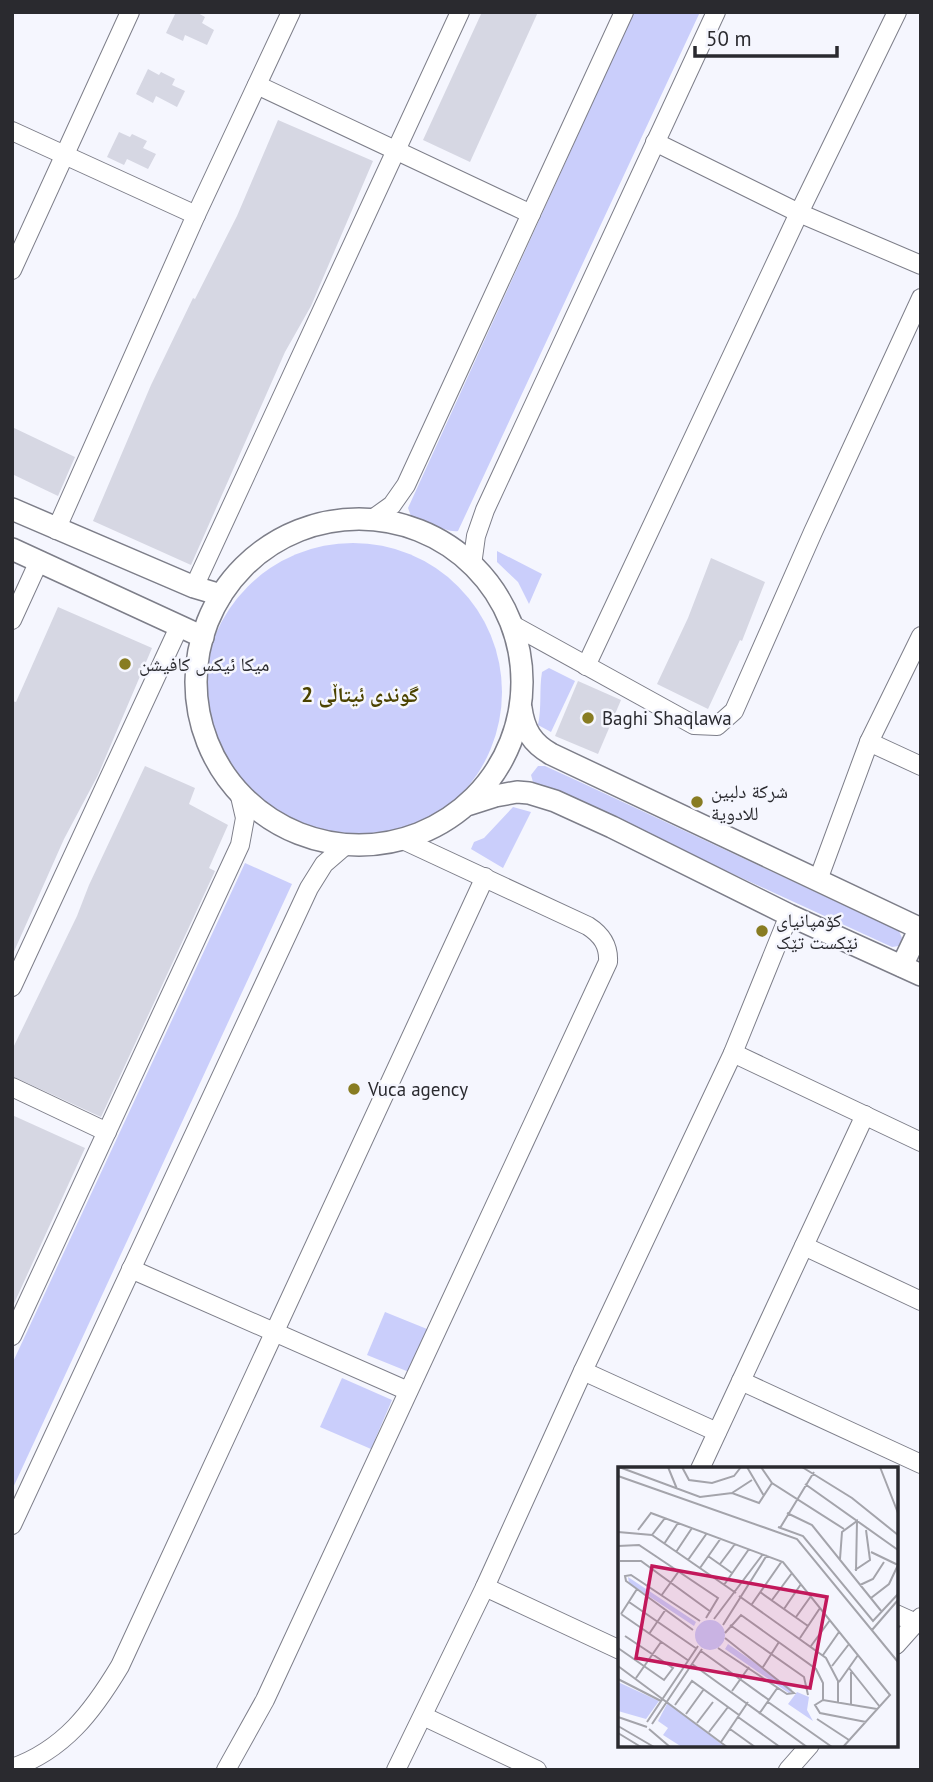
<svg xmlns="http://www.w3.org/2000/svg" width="933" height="1782" font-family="'PT Sans','Noto Naskh Arabic',sans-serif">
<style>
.green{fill:#cacefb}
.building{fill:#d6d7e3}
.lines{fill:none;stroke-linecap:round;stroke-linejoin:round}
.minor-casing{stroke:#7d7e89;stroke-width:20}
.tertiary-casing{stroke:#7d7e89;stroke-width:24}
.minor{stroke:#fff;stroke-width:18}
.tertiary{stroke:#fff;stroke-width:21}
.poi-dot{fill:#887c22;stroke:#f5f6fe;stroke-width:2.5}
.labels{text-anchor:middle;stroke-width:5;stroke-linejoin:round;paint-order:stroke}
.poi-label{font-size:19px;fill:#2a2a2f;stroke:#f5f6fe;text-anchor:start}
.neighbourhood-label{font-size:21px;font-weight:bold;fill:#4b4300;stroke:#f5f6fe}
.inset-road{fill:none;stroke:#a4a4ab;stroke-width:2}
.view{fill:#c2185b;fill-opacity:0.15;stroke:#c2185b;stroke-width:3.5}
.inset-edge{fill:none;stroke:#2a2a2f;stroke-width:3.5}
</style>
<rect width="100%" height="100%" fill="#f5f6fe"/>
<g class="green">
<path d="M634 12H700L458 531C446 533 424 520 411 516L408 508Z"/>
<circle cx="353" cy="692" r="149"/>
<polygon points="497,551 542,574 529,604 518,582 497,562"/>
<path d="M549 668 575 681 551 732 538 725C542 707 539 689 542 672Z"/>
<polygon points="538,766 545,766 580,782 899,931 902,938 899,946 892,947 533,782 531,775"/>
<polygon points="513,807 531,812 503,868 471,849 474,842 484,838"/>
<polygon points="245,863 292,884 12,1490 12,1364"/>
<polygon points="385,1312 427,1329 409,1372 367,1355"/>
<polygon points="342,1378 392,1400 371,1449 320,1427"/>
</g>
<g class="building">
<polygon points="176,12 196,12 205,17 202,23 214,30 207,45 185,35 183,41 166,33"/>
<polygon points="482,12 538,12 470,162 423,140"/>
<polygon points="148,69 159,75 161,72 175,79 172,85 185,91 177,107 156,96 153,103 136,94"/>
<polygon points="278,120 373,161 311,306 285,352 191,565 93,521 151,385 193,298 195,299 237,216"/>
<polygon points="119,132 130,137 132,134 147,141 143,148 156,154 148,169 127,159 124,165 107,157"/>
<polygon points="12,427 75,457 58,496 12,474"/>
<polygon points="711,558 765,582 742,641 740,640 708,709 657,684 688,618"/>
<polygon points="58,607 152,648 98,775 64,839 12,956 12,701 16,702"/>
<polygon points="578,681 621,700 598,754 555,736"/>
<polygon points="145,766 195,788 189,804 228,825 209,868 215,871 101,1117 12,1076 12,1050 77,916 89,885"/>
<polygon points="12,1115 85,1148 12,1308"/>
</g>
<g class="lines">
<g class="minor-casing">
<g id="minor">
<polyline points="257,85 531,214"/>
<polyline points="12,131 196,215"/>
<polyline points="655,142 799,213 921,265"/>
<polyline points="12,270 130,12"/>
<polyline points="371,520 392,505 406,485 624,12"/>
<polyline points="56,530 196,215 291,12"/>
<polyline points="472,565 476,536 485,510 716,12"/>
<polyline points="194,587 460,12"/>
<polyline points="12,620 39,561"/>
<polyline points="511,624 694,725 717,726 734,711 813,532 921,298"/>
<polyline points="586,666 799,213 897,12"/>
<polyline points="869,742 921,766"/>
<polyline points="818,880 869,742 921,636"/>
<polyline points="12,987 179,627"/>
<polyline points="733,1053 921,1142"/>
<polyline points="12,1087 107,1132"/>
<polyline points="804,1246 921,1301"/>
<polyline points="131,1269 408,1391"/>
<polyline points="12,1336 240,845 245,818 239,792"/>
<polyline points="583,1371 717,1432"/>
<polyline points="741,1381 921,1464"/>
<polyline points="700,1469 865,1115"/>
<polyline points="12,1525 309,888 324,864 346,845"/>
<polyline points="485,1587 620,1650"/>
<polyline points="896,1614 916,1623"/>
<polyline points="896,1645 921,1617"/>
<polyline points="423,1716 537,1770"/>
<path d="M12 1768C64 1750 93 1711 120 1666L485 877"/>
<path d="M226 1770 265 1700 608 962C609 946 602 935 588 926L403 840"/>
<polyline points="396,1770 485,1587 583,1371 733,1053 789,915"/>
<polyline points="788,1770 810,1745"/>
</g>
</g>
<g class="tertiary-casing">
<g id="tertiary">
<polyline points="12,509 194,587 221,595"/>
<circle cx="359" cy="682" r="163"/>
<polyline points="12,549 203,637"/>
<path d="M521 708C524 730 532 743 551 754L921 929"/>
<polyline points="470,804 495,796 517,792 529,793 555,801 612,827 789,915 921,975"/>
<polyline points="902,966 920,928"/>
</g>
</g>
<use href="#minor" class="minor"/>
<use href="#tertiary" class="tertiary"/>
</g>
<g class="poi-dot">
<circle cx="125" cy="664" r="7"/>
<circle cx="588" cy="718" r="7"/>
<circle cx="697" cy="802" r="7"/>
<circle cx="762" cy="931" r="7"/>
<circle cx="354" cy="1089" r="7"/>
</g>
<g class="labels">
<g class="poi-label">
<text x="139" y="671">میکا ئیکس کافیشن</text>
<text x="602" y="725">Baghi Shaqlawa</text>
<text x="711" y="798">شركة دلبين<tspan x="711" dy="22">للادوية</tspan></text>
<text x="776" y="927">کۆمپانیای<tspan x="776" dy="22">نێکست تێک</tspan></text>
<text x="368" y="1096">Vuca agency</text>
</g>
<g class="neighbourhood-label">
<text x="360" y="702">گوندی ئیتاڵی 2</text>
</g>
</g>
<g transform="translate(618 1467)">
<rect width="280" height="280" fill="#f5f6fe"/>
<path d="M10 110 78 155 76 159 11 116ZM77 168a15 15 0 1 1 30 0a15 15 0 1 1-30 0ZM110 177 174 222 172 227 107 182ZM0 215 41 234 28 252 0 244ZM179 225 191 230 189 243 195 254 170 237ZM50 235 107 280H64L45 268 50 261 40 254Z" fill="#cacefb"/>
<path class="inset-road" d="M1 0 82 30 114 26 141 36 154 16M50 0 59 22M64 0 71 13 94 16 116 9 123 0M129 0 146 29M143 0 154 16 226 62M184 0 234 31 280 68M262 0 280 46M0 9 179 72 280 195M187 17 280 83M114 26 134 13M169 46 194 58 264 145M160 60 185 69 255 154 280 127M162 61 196 5M20 63 33 46 165 95 272 228 225 280M0 65 34 68 118 126M34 68 47 51M46 77 60 56M0 79 21 78 100 131 88 151M58 85 74 61M253 85 280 98M90 89 114 106M222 92 224 65 239 54 238 104M70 93 89 66M2 94H23L93 145M102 97 117 77M82 101 103 71M237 103 252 93 248 63M106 118 131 82M242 118 255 112 266 95M142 125 190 159M43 129 61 104M121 129 208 191 220 214V236M253 131 271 117 280 98M154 133 174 106M11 135 79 182M134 137 164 94M166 142 183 117M3 147 71 194M3 147 19 122M178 150 193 129M96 152 145 87M105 158 149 88M112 158 186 210 190 228M75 163 8 114 7 109 13 108 82 154M254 163 280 133M107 166 123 148 198 202 205 216V233M31 167 48 142M182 171 202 141M193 179 212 153M0 181 46 213 55 201 7 169M100 181 169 227 176 226 107 171M83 184 151 233M205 188 221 165M74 197 189 280M0 199 109 280M214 199 231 177M145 200 161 175M231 201 262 240M18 211 43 175M0 212 43 234M221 215 240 188M114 224 131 200M150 235 214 280M233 237V205M57 238 74 214 121 248M68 247 86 222M141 247 160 220M0 250 29 260M120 250 162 280M199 252 231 273M29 255 80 179M248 255 202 246 197 238 205 233 259 242M79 256 95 235M34 257 84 182M0 259 36 280M31 262 52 280M112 262 137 280M91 265 110 240M0 266 23 280M103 275 130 235"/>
<path class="view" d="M34 99 209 130 192 221 18 191Z"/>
<rect width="280" height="280" class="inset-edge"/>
</g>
<rect width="933" height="1782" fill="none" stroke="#2a2a2f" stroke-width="28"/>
<path d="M695 46v10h142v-10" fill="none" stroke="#2a2a2f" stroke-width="3.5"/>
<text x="706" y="46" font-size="21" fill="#2a2a2f" stroke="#f5f6fe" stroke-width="5" paint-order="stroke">50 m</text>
</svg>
